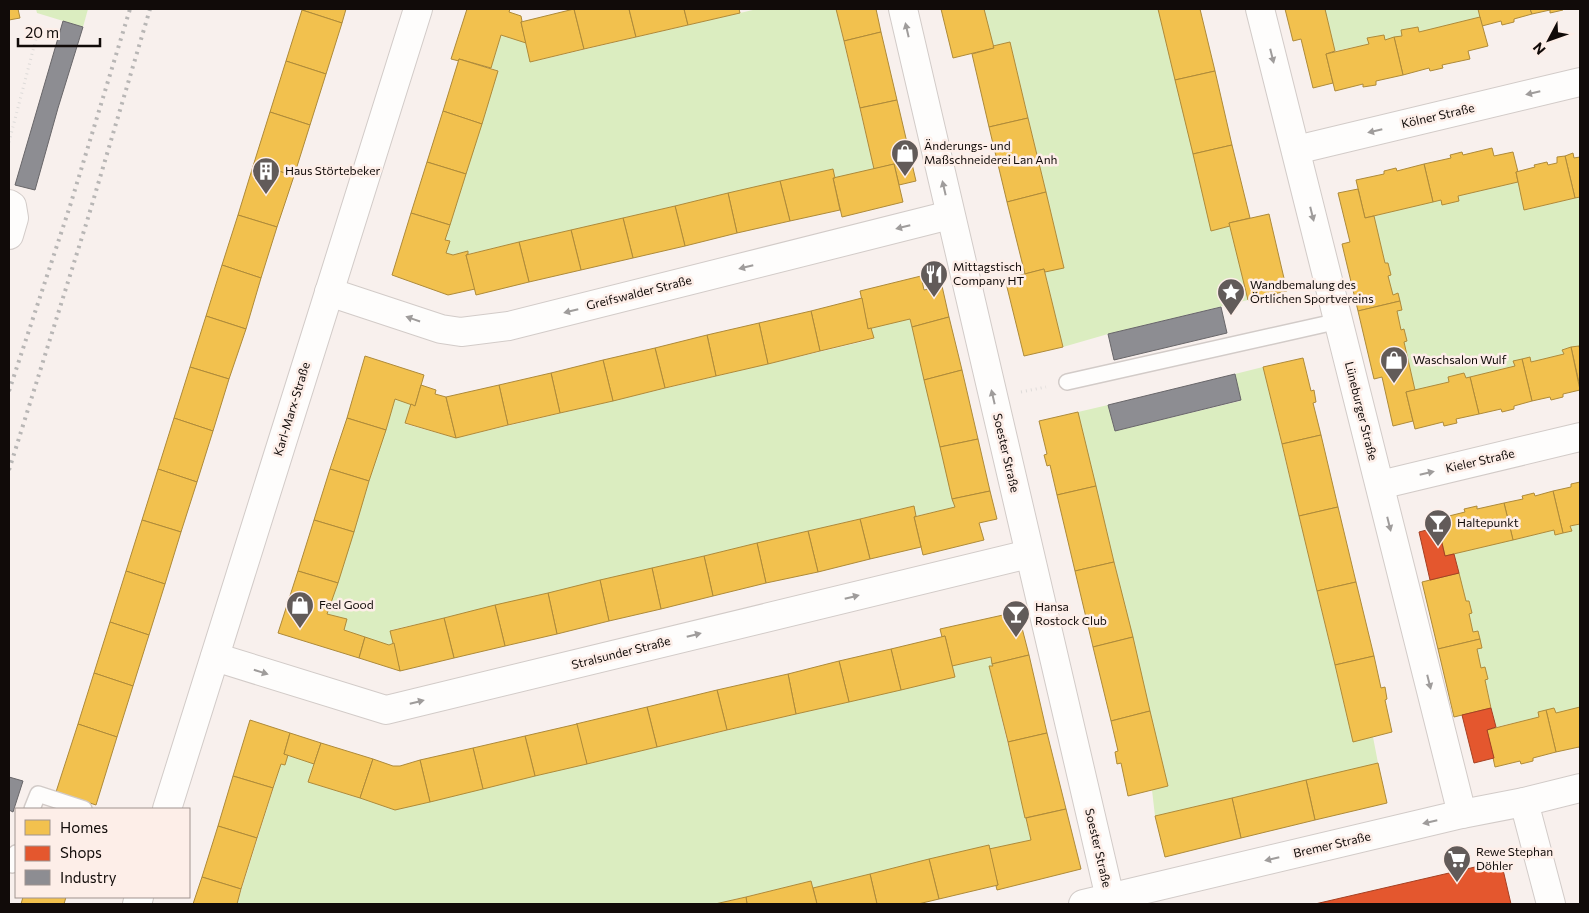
<svg xmlns="http://www.w3.org/2000/svg" width="1589" height="913" font-family="Commissioner,sans-serif">
<style>
.green{fill:#dbedc0}
.homes{fill:#f2c14e;stroke:#ae8a39}
.shops{fill:#e4572e;stroke:#a54023}
.industry{fill:#8d8d92;stroke:#686669}
.lines{fill:none;stroke-linecap:round;stroke-linejoin:round}
.service-casing{stroke:#d2cbc8;stroke-width:18}
.minor-casing{stroke:#d2cbc8;stroke-width:30}
.tertiary-casing{stroke:#d2cbc8;stroke-width:30}
.path{stroke:#dedbd9;stroke-width:3;stroke-dasharray:1 4;stroke-linecap:butt}
.service{stroke:#fefdfc;stroke-width:15}
.minor{stroke:#fefdfc;stroke-width:28}
.tertiary{stroke:#fefdfc;stroke-width:28}
.rail{stroke:#b8b6b5;stroke-width:4;stroke-dasharray:2.5 5;stroke-linecap:butt}
.oneway{fill:#9f9c9b}
.labels{text-anchor:middle;stroke-width:5;stroke-linejoin:round;paint-order:stroke}
.street-label{font-size:12px;fill:#110b09;stroke:#fdeee8}
.poi-label{font-size:12px;fill:#110b09;stroke:#fdeee8;text-anchor:start}
</style>
<rect width="100%" height="100%" fill="#f8f0ed"/>
<g class="green">
<polygon points="36,9 88,9 83,27 37,13"/>
<polygon points="757,9 836,9 874,169 835,178 833,169 468,254 468,251 453,255 446,253 450,241 445,240 498,71 491,68 501,35 526,43 531,62"/>
<polygon points="984,9 1158,9 1212,230 1230,226 1248,300 1108,334 1063,347 1045,272 1064,267 1010,42 993,46"/>
<polygon points="1325,9 1478,9 1480,17 1419,32 1417,27 1402,30 1402,36 1385,40 1384,35 1368,38 1369,44 1335,51"/>
<polygon points="1518,182 1525,210 1580,197 1580,350 1578,346 1563,349 1564,354 1531,362 1530,357 1514,361 1515,366 1466,378 1464,373 1448,377 1449,382 1415,390 1404,342 1407,341 1404,329 1401,330 1397,311 1402,310 1398,293 1393,295 1388,276 1391,275 1388,263 1385,263 1374,216 1441,200 1459,201 1458,196"/>
<polygon points="910,319 955,507 916,516 913,506 444,618 391,630 394,643 389,645 344,630 347,619 327,614 395,399 411,404 405,424 456,438 874,339 871,328"/>
<polygon points="1263,367 1353,741 1373,737 1378,763 1155,816 1152,790 1168,786 1078,412 1108,405 1115,431 1240,401 1235,374"/>
<polygon points="1580,524 1580,707 1556,713 1554,708 1538,712 1539,717 1496,727 1485,680 1487,679 1481,668 1477,649 1482,647 1478,631 1473,632 1469,614 1472,613 1469,601 1466,601 1454,554 1554,530 1556,535 1571,531 1570,526"/>
<polygon points="991,657 993,666 989,667 1031,840 989,849 988,845 813,888 811,881 715,904 237,904 281,764 285,765 288,755 314,764 308,782 395,809 954,677 952,666"/>
</g>
<g class="homes">
<polygon points="9,9 18,9 20,18 9,20"/>
<polygon points="303,9 346,9 342,23 302,10"/>
<polygon points="467,9 510,9 509,12 521,16 522,21 521,22 526,43 501,35 491,68 459,59 459,61 451,59"/>
<polygon points="574,9 584,49 530,62 521,22"/>
<polygon points="574,9 629,9 636,37 584,49"/>
<polygon points="629,9 684,9 688,25 636,37"/>
<polygon points="684,9 739,9 740,13 688,25"/>
<polygon points="836,9 876,9 881,32 844,41"/>
<polygon points="941,9 984,9 994,48 953,58"/>
<polygon points="1158,9 1200,9 1215,71 1175,80"/>
<polygon points="1285,9 1325,9 1335,51 1326,54 1333,83 1313,88 1301,39 1293,41"/>
<polygon points="1478,9 1530,9 1532,14 1514,19 1514,22 1502,25 1501,21 1482,26"/>
<polygon points="1530,9 1562,9 1563,10 1550,13 1550,10 1532,14"/>
<polygon points="302,10 342,23 326,74 286,61"/>
<polygon points="1480,17 1488,46 1468,51 1470,59 1442,65 1443,68 1430,71 1429,68 1403,75 1394,37 1402,36 1401,30 1418,27 1419,32"/>
<polygon points="881,32 897,100 860,108 844,41"/>
<polygon points="1384,35 1385,40 1394,37 1403,75 1376,81 1376,85 1363,87 1363,84 1335,91 1326,54 1369,44 1367,38"/>
<polygon points="1010,42 1028,118 989,127 972,54 994,48 993,46"/>
<polygon points="459,59 498,71 482,124 443,111"/>
<polygon points="286,61 326,74 310,125 270,112"/>
<polygon points="1215,71 1232,145 1193,154 1175,80"/>
<polygon points="897,100 916,181 899,185 894,164 874,169 860,108"/>
<polygon points="443,111 482,124 466,174 427,162"/>
<polygon points="270,112 310,125 294,176 254,163"/>
<polygon points="1028,118 1046,192 1007,202 989,127"/>
<polygon points="1232,145 1250,218 1229,223 1230,226 1211,231 1193,154"/>
<polygon points="1492,148 1494,156 1513,152 1518,172 1516,172 1518,182 1458,196 1459,201 1442,205 1441,200 1433,202 1424,164 1451,158 1450,155 1462,152 1463,155"/>
<polygon points="1573,153 1574,158 1580,157 1580,197 1575,198 1565,156"/>
<polygon points="1565,156 1575,198 1524,210 1516,172 1535,167 1534,165 1547,162 1548,165 1557,163 1557,157"/>
<polygon points="427,162 466,174 450,225 411,213"/>
<polygon points="254,163 294,176 277,227 238,215"/>
<polygon points="894,164 903,202 842,217 833,178"/>
<polygon points="1424,164 1433,202 1365,218 1356,180 1384,174 1384,171 1396,168 1397,171"/>
<polygon points="833,169 835,178 833,178 840,210 790,221 780,181"/>
<polygon points="780,181 790,221 737,233 728,193"/>
<polygon points="1358,189 1365,218 1374,216 1385,263 1388,263 1391,275 1388,276 1393,295 1398,293 1400,301 1358,311 1342,244 1350,242 1338,193"/>
<polygon points="1046,192 1064,268 1045,272 1044,269 1025,274 1007,202"/>
<polygon points="728,193 737,233 685,246 675,206"/>
<polygon points="675,206 685,246 633,258 623,218"/>
<polygon points="411,213 450,225 445,240 450,241 446,253 453,255 468,251 468,254 466,255 475,289 448,295 392,275"/>
<polygon points="1269,214 1287,291 1248,300 1229,223"/>
<polygon points="238,215 277,227 261,278 222,265"/>
<polygon points="623,218 633,258 581,270 571,230"/>
<polygon points="571,230 581,270 529,282 519,242"/>
<polygon points="519,242 529,282 476,295 466,255"/>
<polygon points="222,265 261,278 246,329 206,316"/>
<polygon points="1044,269 1063,347 1024,356 1005,279"/>
<polygon points="921,276 924,290 942,286 949,317 912,327 910,319 868,329 860,291"/>
<polygon points="862,298 868,329 871,328 874,338 820,351 811,311"/>
<polygon points="1400,301 1402,310 1397,311 1401,330 1404,329 1407,341 1404,342 1415,390 1406,392 1413,421 1393,426 1382,377 1374,379 1358,311"/>
<polygon points="811,311 820,351 768,364 759,323"/>
<polygon points="206,316 246,329 229,379 190,367"/>
<polygon points="949,317 962,370 924,380 912,327"/>
<polygon points="759,323 768,364 716,376 707,335"/>
<polygon points="707,335 716,376 665,388 655,348"/>
<polygon points="1579,346 1580,350 1580,387 1571,347"/>
<polygon points="1571,347 1580,390 1563,394 1563,397 1551,400 1550,397 1532,401 1522,359 1530,357 1531,362 1564,354 1562,350"/>
<polygon points="655,348 665,388 613,401 603,360"/>
<polygon points="365,356 424,375 415,406 395,399 386,430 347,418"/>
<polygon points="1303,358 1311,391 1314,390 1316,402 1313,403 1321,435 1282,444 1263,367"/>
<polygon points="1522,359 1532,401 1514,406 1514,409 1502,412 1501,409 1479,414 1470,377 1515,366 1513,361"/>
<polygon points="603,360 613,401 560,413 551,373"/>
<polygon points="190,367 229,379 213,431 174,418"/>
<polygon points="962,370 978,439 940,447 924,380"/>
<polygon points="551,373 560,413 508,425 499,385"/>
<polygon points="1464,373 1466,378 1470,377 1479,414 1456,419 1457,423 1444,426 1443,422 1415,429 1406,392 1449,382 1448,377"/>
<polygon points="421,385 436,390 435,394 446,397 456,438 405,423 411,404 415,406"/>
<polygon points="499,385 508,425 456,438 446,397"/>
<polygon points="1078,412 1096,486 1057,495 1050,465 1047,466 1044,455 1047,454 1039,421"/>
<polygon points="174,418 213,431 197,482 158,469"/>
<polygon points="347,418 386,430 369,481 330,469"/>
<polygon points="1321,435 1338,507 1299,516 1282,444"/>
<polygon points="978,439 990,491 952,499 940,447"/>
<polygon points="158,469 197,482 181,532 142,520"/>
<polygon points="330,469 369,481 354,532 314,520"/>
<polygon points="1580,482 1580,524 1570,526 1572,531 1563,533 1553,491 1571,487 1571,484"/>
<polygon points="1096,486 1114,562 1075,571 1057,495"/>
<polygon points="990,491 997,519 979,523 984,540 923,555 914,517 955,507 952,499"/>
<polygon points="1553,491 1563,533 1555,535 1554,530 1513,540 1504,503 1523,499 1522,496 1534,493 1535,496"/>
<polygon points="1504,503 1513,540 1445,556 1437,519 1465,512 1464,509 1477,506 1477,509"/>
<polygon points="914,506 916,516 914,517 921,547 870,559 860,519"/>
<polygon points="1338,507 1356,582 1317,591 1299,516"/>
<polygon points="860,519 870,559 818,572 808,531"/>
<polygon points="142,520 181,532 165,584 126,571"/>
<polygon points="314,520 354,532 338,583 298,571"/>
<polygon points="808,531 818,572 766,583 757,543"/>
<polygon points="757,543 766,583 713,596 704,556"/>
<polygon points="704,556 713,596 661,609 652,568"/>
<polygon points="1114,562 1133,637 1093,647 1075,571"/>
<polygon points="652,568 661,609 609,621 600,580"/>
<polygon points="126,571 165,584 149,635 110,622"/>
<polygon points="298,571 338,583 327,614 347,619 344,630 365,637 359,658 278,633"/>
<polygon points="1459,573 1466,601 1469,601 1472,613 1469,614 1473,632 1478,631 1480,639 1438,649 1422,582"/>
<polygon points="600,580 609,621 557,634 548,593"/>
<polygon points="1356,582 1374,656 1335,665 1317,591"/>
<polygon points="548,593 557,634 505,646 495,605"/>
<polygon points="495,605 505,646 454,658 444,618"/>
<polygon points="1012,613 1016,629 1022,628 1029,655 992,664 991,657 952,666 945,636 942,637 940,629"/>
<polygon points="444,618 454,658 400,671 390,631"/>
<polygon points="110,622 149,635 133,686 94,673"/>
<polygon points="945,636 955,677 901,690 891,649"/>
<polygon points="365,637 389,645 394,643 400,671 359,658"/>
<polygon points="1133,637 1150,711 1111,721 1093,647"/>
<polygon points="1480,639 1482,648 1477,649 1481,668 1485,667 1488,679 1485,680 1491,708 1454,717 1438,649"/>
<polygon points="891,649 901,690 849,702 839,661"/>
<polygon points="1029,655 1047,733 1008,742 989,666 993,666 992,664"/>
<polygon points="1374,656 1381,688 1385,687 1387,699 1385,700 1392,732 1353,742 1335,665"/>
<polygon points="839,661 849,702 796,714 788,674"/>
<polygon points="94,673 133,686 117,737 78,724"/>
<polygon points="788,674 796,714 727,730 717,690"/>
<polygon points="717,690 727,730 657,747 647,707"/>
<polygon points="647,707 657,747 587,764 576,724"/>
<polygon points="1580,707 1580,750 1579,747 1556,752 1546,710 1554,708 1556,713"/>
<polygon points="1546,710 1556,752 1533,758 1533,761 1521,764 1520,761 1495,767 1487,730 1539,717 1538,712"/>
<polygon points="1150,711 1168,786 1128,796 1121,763 1117,764 1115,752 1118,751 1111,721"/>
<polygon points="250,720 290,733 284,754 288,755 285,765 281,764 273,788 233,776"/>
<polygon points="78,724 117,737 96,805 56,792"/>
<polygon points="577,724 587,764 535,776 525,736"/>
<polygon points="290,733 321,743 314,764 284,754"/>
<polygon points="1047,733 1066,809 1025,818 1008,742"/>
<polygon points="525,736 535,776 483,789 473,748"/>
<polygon points="321,743 373,759 360,798 308,782"/>
<polygon points="473,748 483,789 430,802 420,760"/>
<polygon points="373,759 393,766 400,766 420,760 430,802 395,810 360,798"/>
<polygon points="1378,763 1387,803 1315,820 1306,780"/>
<polygon points="233,776 273,788 257,838 218,826"/>
<polygon points="1306,780 1315,820 1241,838 1232,798"/>
<polygon points="1232,798 1241,838 1165,857 1155,816"/>
<polygon points="1066,809 1081,869 997,890 996,886 998,885 989,849 1031,840 1026,818"/>
<polygon points="218,826 257,838 241,889 202,877"/>
<polygon points="989,845 998,885 939,899 929,859"/>
<polygon points="929,859 939,899 918,904 877,904 870,874"/>
<polygon points="870,874 877,904 817,904 813,888"/>
<polygon points="202,877 241,889 237,904 193,904"/>
<polygon points="811,881 817,904 747,904 746,897"/>
<polygon points="23,897 66,897 64,904 21,904"/>
<polygon points="746,897 747,904 715,904"/>
</g>
<g class="shops">
<polygon points="1438,527 1445,556 1454,554 1459,573 1430,580 1419,532"/>
<polygon points="1491,708 1496,727 1487,730 1494,758 1474,763 1462,715"/>
<polygon points="1501,861 1511,904 1315,904"/>
</g>
<g class="industry">
<polygon points="63,21 83,27 58,108 35,190 15,185"/>
<polygon points="1221,307 1227,333 1114,360 1108,334"/>
<polygon points="1235,374 1241,400 1115,431 1108,405"/>
<polygon points="9,777 23,781 13,812 9,810"/>
</g>
<g class="lines">
<g class="service-casing">
<g id="service">
<polyline points="1067,382 1339,321"/>
<polyline points="32,809 38,794 84,809"/>
<polyline points="12,865 16,853"/>
</g>
</g>
<g class="minor-casing">
<g id="minor">
<polyline points="903,9 1110,898"/>
<polyline points="1260,9 1462,814"/>
<polyline points="1296,150 1580,82"/>
<polyline points="9,204 12,206 14,218 9,235"/>
<polyline points="329,292 441,329 461,332 509,326 950,215"/>
<polyline points="1380,485 1580,437"/>
<polyline points="215,657 386,710 1029,554"/>
<polyline points="1524,802 1551,904"/>
<polyline points="1083,904 1462,814 1524,802 1580,788"/>
</g>
</g>
<g class="tertiary-casing">
<g id="tertiary">
<polyline points="167,809 418,9"/>
<polyline points="137,904 139,897"/>
</g>
</g>
<g class="path">
<polyline points="9,142 37,35"/>
<polyline points="1021,392 1046,387"/>
</g>
<use href="#service" class="service"/>
<use href="#minor" class="minor"/>
<use href="#tertiary" class="tertiary"/>
<g class="rail">
<polyline points="9,391 70,206 130,9"/>
<polyline points="9,470 88,218 150,9"/>
</g>
</g>
<defs><path id="oneway-solid" d="M-6-.8H1V-3.2L6.5 0L1 3.2V.8H-6Z" transform="scale(1.25)"/></defs>
<g class="oneway">
<use href="#oneway-solid" transform="translate(907 30) rotate(-103)"/>
<use href="#oneway-solid" transform="translate(1272 56) rotate(76)"/>
<use href="#oneway-solid" transform="translate(1533 93) rotate(167)"/>
<use href="#oneway-solid" transform="translate(1375 131) rotate(167)"/>
<use href="#oneway-solid" transform="translate(944 188) rotate(-103)"/>
<use href="#oneway-solid" transform="translate(1312 214) rotate(76)"/>
<use href="#oneway-solid" transform="translate(903 227) rotate(166)"/>
<use href="#oneway-solid" transform="translate(746 267) rotate(166)"/>
<use href="#oneway-solid" transform="translate(571 311) rotate(166)"/>
<use href="#oneway-solid" transform="translate(413 319) rotate(-161)"/>
<use href="#oneway-solid" transform="translate(993 397) rotate(-103)"/>
<use href="#oneway-solid" transform="translate(1427 473) rotate(-13)"/>
<use href="#oneway-solid" transform="translate(1389 524) rotate(76)"/>
<use href="#oneway-solid" transform="translate(852 597) rotate(-14)"/>
<use href="#oneway-solid" transform="translate(694 635) rotate(-14)"/>
<use href="#oneway-solid" transform="translate(261 672) rotate(17)"/>
<use href="#oneway-solid" transform="translate(1429 682) rotate(76)"/>
<use href="#oneway-solid" transform="translate(417 702) rotate(-14)"/>
<use href="#oneway-solid" transform="translate(1430 822) rotate(167)"/>
<use href="#oneway-solid" transform="translate(1272 859) rotate(167)"/>
</g>
<defs>
<g id="shop-pin" transform="scale(1.4375)"><path d="M0 17L-7.5 6A9.5 9.5 0 1 1 7.5 6Z" fill="#625b59" stroke="#fdeee8"/><path d="M-5-2.5h2.3a2.7 3.5 0 0 1 5.4 0H5L5.5 6h-11ZM-1.5-2.5h3a1.5 2.3 0 0 0-3 0Z" fill="#fff"/></g>
<g id="building-pin" transform="scale(1.4375)"><path d="M0 17L-7.5 6A9.5 9.5 0 1 1 7.5 6Z" fill="#625b59" stroke="#fdeee8"/><path d="M-4-6H4V6H1V3H-1V6H-4ZM-2.5-4.3h1.7v1.8h-1.7ZM.8-4.3h1.7v1.8H.8ZM-2.5-1h1.7V.8h-1.7ZM.8-1h1.7V.8H.8Z" fill="#fff"/></g>
<g id="restaurant-pin" transform="scale(1.4375)"><path d="M0 17L-7.5 6A9.5 9.5 0 1 1 7.5 6Z" fill="#625b59" stroke="#fdeee8"/><path d="M-5-6h1v4h1v-4h1v4h1v-4h1v5L-1.5 .5V6h-2V.5L-5-1ZM5-6V6H3V1.5H1.5Q1.5-4 5-6Z" fill="#fff"/></g>
<g id="sight-pin" transform="scale(1.4375)"><path d="M0 17L-7.5 6A9.5 9.5 0 1 1 7.5 6Z" fill="#625b59" stroke="#fdeee8"/><path d="M0-6L1.8-2.2L6-1.7L2.9 1.2L3.7 5.4L0 3.3L-3.7 5.4L-2.9 1.2L-6-1.7L-1.8-2.2Z" fill="#fff"/></g>
<g id="bar-pin" transform="scale(1.4375)"><path d="M0 17L-7.5 6A9.5 9.5 0 1 1 7.5 6Z" fill="#625b59" stroke="#fdeee8"/><path d="M-6-5H6L.8 .8V4.5H3.5V6h-7V4.5H-.8V.8Z" fill="#fff"/></g>
<g id="supermarket-pin" transform="scale(1.4375)"><path d="M0 17L-7.5 6A9.5 9.5 0 1 1 7.5 6Z" fill="#625b59" stroke="#fdeee8"/><path d="M-6-5.5h2.5l.6 2H6L4.5 2H-2.5L-4.4-4H-6ZM-1.5 3.2a1.3 1.3 0 1 0 .1 0ZM3 3.2a1.3 1.3 0 1 0 .1 0Z" fill="#fff"/></g>
</defs>
<g fill-rule="evenodd">
<use href="#shop-pin" x="905" y="153"/>
<use href="#building-pin" x="266" y="171"/>
<use href="#restaurant-pin" x="934" y="274"/>
<use href="#sight-pin" x="1231" y="292"/>
<use href="#shop-pin" x="1394" y="360"/>
<use href="#bar-pin" x="1438" y="523"/>
<use href="#shop-pin" x="300" y="605"/>
<use href="#bar-pin" x="1016" y="614"/>
<use href="#supermarket-pin" x="1457" y="859"/>
</g>
<g class="labels">
<g class="street-label">
<text transform="translate(1438 116) rotate(-13)" y="4">Kölner Straße</text>
<text transform="translate(639 293) rotate(-14)" y="4">Greifswalder Straße</text>
<text transform="translate(292 409) rotate(-73)" y="4">Karl-Marx-Straße</text>
<text transform="translate(1361 411) rotate(76)" y="4">Lüneburger Straße</text>
<text transform="translate(1006 453) rotate(77)" y="4">Soester Straße</text>
<text transform="translate(1480 461) rotate(-13)" y="4">Kieler Straße</text>
<text transform="translate(621 653) rotate(-14)" y="4">Stralsunder Straße</text>
<text transform="translate(1332 845) rotate(-13)" y="4">Bremer Straße</text>
<text transform="translate(1098 848) rotate(77)" y="4">Soester Straße</text>
</g>
<g class="poi-label">
<text x="924" y="150">Änderungs- und<tspan x="924" dy="14">Maßschneiderei Lan Anh</tspan></text>
<text x="285" y="175">Haus Störtebeker</text>
<text x="953" y="271">Mittagstisch<tspan x="953" dy="14">Company HT</tspan></text>
<text x="1250" y="289">Wandbemalung des<tspan x="1250" dy="14">Örtlichen Sportvereins</tspan></text>
<text x="1413" y="364">Waschsalon Wulf</text>
<text x="1457" y="527">Haltepunkt</text>
<text x="319" y="609">Feel Good</text>
<text x="1035" y="611">Hansa<tspan x="1035" dy="14">Rostock Club</tspan></text>
<text x="1476" y="856">Rewe Stephan<tspan x="1476" dy="14">Döhler</tspan></text>
</g>
</g>
<rect width="1589" height="913" fill="none" stroke="#110b09" stroke-width="20"/>
<rect x="15" y="808" width="175" height="90" fill="#fdeee8" stroke="#9f938f"/>
<rect x="25" y="820" width="25" height="15" fill="#f2c14e" stroke="#9f938f"/>
<text x="60" y="833" font-size="15" fill="#110b09">Homes</text>
<rect x="25" y="846" width="25" height="15" fill="#e4572e" stroke="#9f938f"/>
<text x="60" y="858" font-size="15" fill="#110b09">Shops</text>
<rect x="25" y="870" width="25" height="15" fill="#8d8d92" stroke="#9f938f"/>
<text x="60" y="883" font-size="15" fill="#110b09">Industry</text>
<g transform="translate(1549 40) rotate(229)" stroke="#fdeee8" stroke-width="4" paint-order="stroke">
<path d="M0-4L9 19L0 12L-9 19Z" fill="#110b09"/>
<text y="-8" font-size="14" font-weight="bold" text-anchor="middle" fill="#110b09">N</text>
</g>
<path d="M18 38v8h82v-8" fill="none" stroke="#110b09" stroke-width="2.5"/>
<text x="25" y="38" font-size="15" fill="#110b09" stroke="#fdeee8" stroke-width="4" paint-order="stroke">20 m</text>
</svg>
